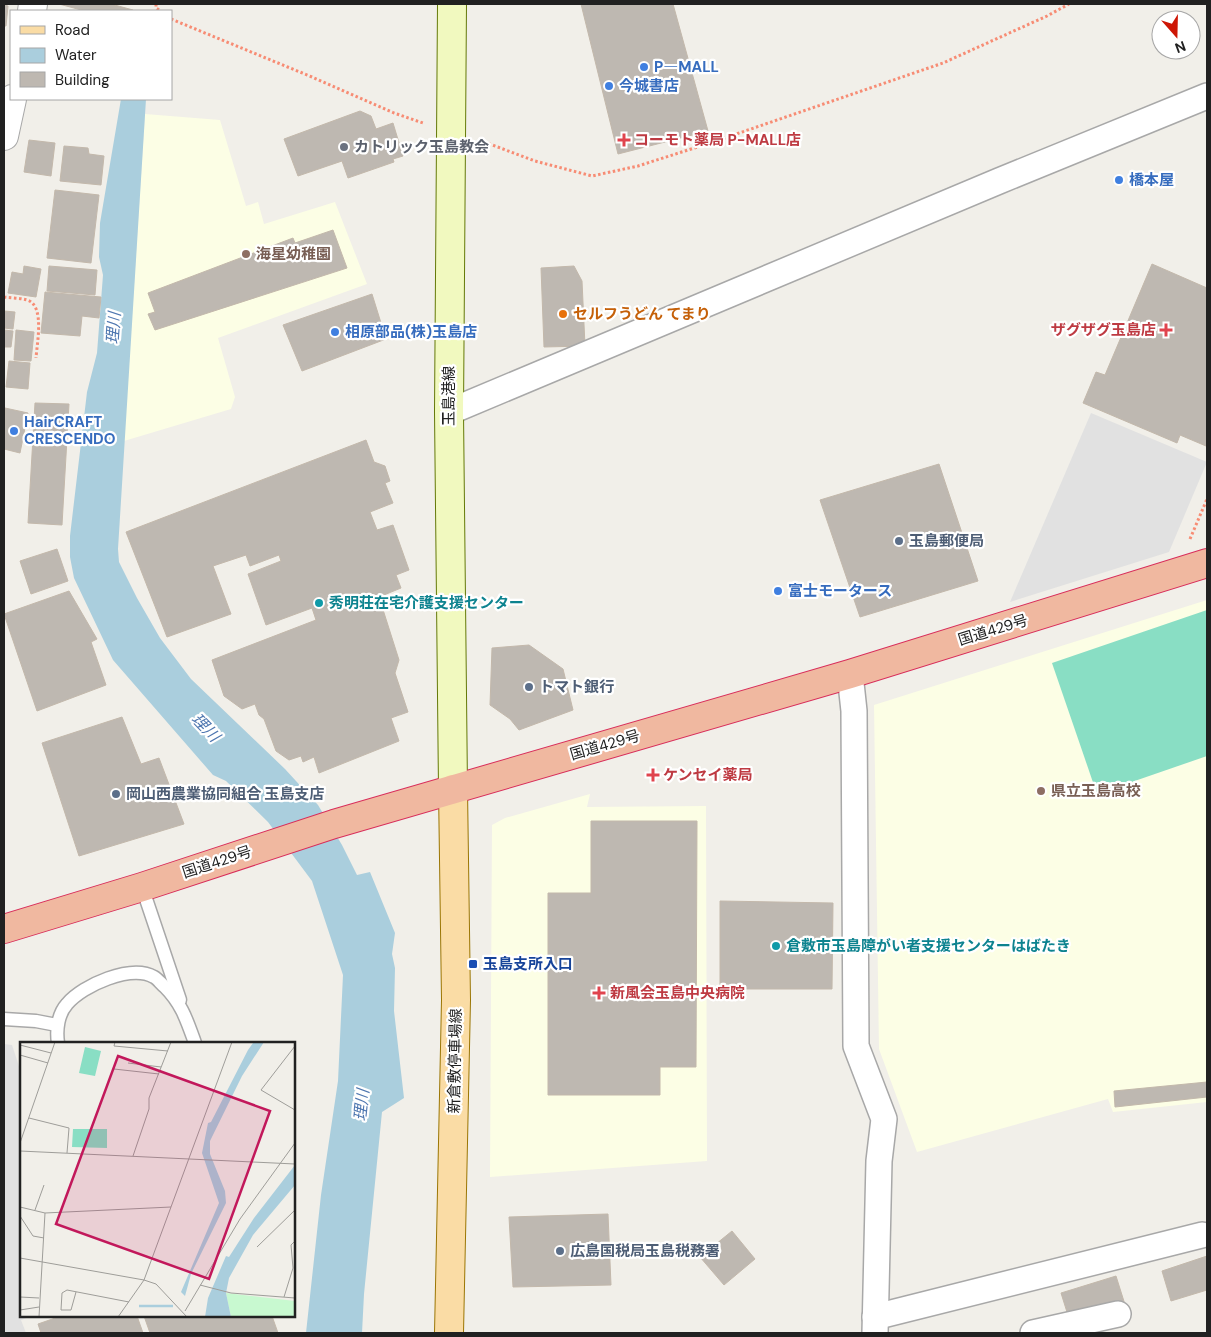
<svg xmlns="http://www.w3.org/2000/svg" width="1211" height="1337" font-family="'DM Sans','Noto Sans JP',sans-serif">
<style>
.education{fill:#fcfee5}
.pitch{fill:#89dec4}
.parking{fill:#e1e1e1}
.water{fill:#aacedd}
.building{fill:#beb8b1;stroke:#c3b8ab}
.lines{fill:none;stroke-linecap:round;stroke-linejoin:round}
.service-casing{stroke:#a8a8a8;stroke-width:15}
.minor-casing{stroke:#a8a8a8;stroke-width:28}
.tertiary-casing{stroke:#a8a8a8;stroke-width:30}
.secondary-casing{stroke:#647908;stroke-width:30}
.primary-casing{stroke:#9b7604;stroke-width:30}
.trunk-casing{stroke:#d82d5a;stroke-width:30}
.path{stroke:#f78c74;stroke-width:3;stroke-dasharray:2.5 2.5;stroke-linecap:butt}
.service{stroke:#fff;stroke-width:12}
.minor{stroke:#fff;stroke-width:25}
.tertiary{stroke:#fff;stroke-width:28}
.secondary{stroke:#f1f9bf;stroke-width:28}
.primary{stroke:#fadca5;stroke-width:28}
.trunk{stroke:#f0b8a0;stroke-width:28}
.shop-dot{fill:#3f7fe0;stroke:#fff;stroke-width:2}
.health-dot{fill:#e0444e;stroke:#fff;stroke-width:2}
.worship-dot{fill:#6b7280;stroke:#fff;stroke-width:2}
.education-dot{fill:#8d6e63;stroke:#fff;stroke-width:2}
.food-dot{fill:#e8710a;stroke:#fff;stroke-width:2}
.service-dot{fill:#5c6f8a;stroke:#fff;stroke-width:2}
.culture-dot{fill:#0f9aa8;stroke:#fff;stroke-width:2}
.transit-dot{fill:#1a4fb4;stroke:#fff;stroke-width:2}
.labels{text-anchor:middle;stroke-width:4.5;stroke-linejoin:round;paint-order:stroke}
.shop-label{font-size:15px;font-weight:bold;fill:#366cbe;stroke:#fff;text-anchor:start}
.health-label{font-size:15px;font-weight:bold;fill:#be3a42;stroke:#fff;text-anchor:start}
.worship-label{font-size:15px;font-weight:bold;fill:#5b616d;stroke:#fff;text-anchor:start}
.education-label{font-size:15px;font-weight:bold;fill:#785e54;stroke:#fff;text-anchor:start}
.food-label{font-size:15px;font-weight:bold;fill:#c56008;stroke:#fff;text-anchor:start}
.street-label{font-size:15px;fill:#212121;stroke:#fff}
.service-label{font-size:15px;font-weight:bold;fill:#4e5e75;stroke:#fff;text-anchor:start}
.culture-label{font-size:15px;font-weight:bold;fill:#0d838f;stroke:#fff;text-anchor:start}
.transit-label{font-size:15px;font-weight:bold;fill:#164399;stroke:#fff;text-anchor:start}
.water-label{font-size:16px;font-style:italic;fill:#4f77b0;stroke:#fff}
.inset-river{fill:none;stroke:#aacedd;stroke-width:2.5}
.inset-road{fill:none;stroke:#9e9d99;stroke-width:1}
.view{fill:#c2185b;fill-opacity:0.15;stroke:#c2185b;stroke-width:2.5}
.inset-edge{fill:none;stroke:#212121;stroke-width:2.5}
</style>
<rect width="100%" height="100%" fill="#f1efe9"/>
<g class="education">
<polygon points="145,114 220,120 246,206 258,202 264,224 335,202 367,284 218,338 235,397 231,409 124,441"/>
<polygon points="1207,600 1207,1102 1113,1112 1108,1099 917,1152 879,1049 874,705"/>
<polygon points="590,794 587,807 706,806 707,1161 490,1177 492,825 505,818"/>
</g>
<polygon class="pitch" points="1207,610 1207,756 1097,794 1052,663"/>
<g class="parking">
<polygon points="1091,413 1207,462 1169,552 1010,602"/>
<polygon points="4,1044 12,1045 21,1072 21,1316 32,1316 21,1320 26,1333 4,1333"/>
</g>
<polygon class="water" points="121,99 146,99 118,549 119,562 137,598 160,638 191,679 285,769 318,805 342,845 357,875 370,872 395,933 392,954 395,968 394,1011 404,1098 382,1112 364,1294 362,1333 306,1333 321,1195 338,1081 343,975 312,881 268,822 226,781 213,775 113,660 74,578 70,557 70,536 87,392 97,353 103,275 99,257 100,223"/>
<g class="building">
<polygon points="59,4 111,4 133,10 132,11 85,11"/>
<polygon points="581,4 673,4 708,131 618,154"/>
<polygon points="4,5 8,6 6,26 4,26"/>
<polygon points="360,111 371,116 376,129 393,123 403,156 393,159 394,162 348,178 342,161 298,176 284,139"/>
<polygon points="29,140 55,143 51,176 24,172"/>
<polygon points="64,146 88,148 89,154 104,156 101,185 60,181"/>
<polygon points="55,190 99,195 91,263 47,258"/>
<polygon points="333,230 347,268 155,330 148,314 155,312 148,293 293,238 295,243"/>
<polygon points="1152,264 1207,288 1207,443 1206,446 1180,435 1177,443 1083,403 1096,372 1105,375"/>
<polygon points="24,266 41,269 36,297 8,293 12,272 23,274"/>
<polygon points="49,266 97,270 95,295 47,291"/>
<polygon points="574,266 582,281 585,346 544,347 541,268"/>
<polygon points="45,292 101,297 99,318 82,316 80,336 41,333"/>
<polygon points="372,294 386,339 302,371 283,325"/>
<polygon points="4,311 15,312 13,329 4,328"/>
<polygon points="4,330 13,331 11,347 4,347"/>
<polygon points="16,330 34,332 31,361 14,360"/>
<polygon points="9,361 30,363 28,389 6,387"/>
<polygon points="35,403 69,404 62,525 28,523"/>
<polygon points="5,408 28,413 20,453 4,449"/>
<polygon points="366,440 374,462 385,466 390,481 385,483 393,503 370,512 377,530 393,525 409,570 396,575 401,588 379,597 399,660 395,673 408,712 391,718 399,741 319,773 314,757 303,762 301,756 289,760 276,751 264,719 259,715 255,704 242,709 224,696 212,660 316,620 312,608 266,625 248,574 281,561 279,555 250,566 246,555 213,566 231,614 167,637 126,532"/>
<polygon points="939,464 978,581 860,617 820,500"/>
<polygon points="57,549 68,581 31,594 20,561"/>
<polygon points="69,591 97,639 91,642 106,685 37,711 4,614"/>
<polygon points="529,645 563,669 573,710 519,730 510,719 490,705 492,648"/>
<polygon points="122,717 141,764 159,758 184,824 79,856 42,743"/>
<polygon points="591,821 697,821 696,1067 660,1067 660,1095 548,1095 548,893 591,893"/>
<polygon points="720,901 833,903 832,989 720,989"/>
<polygon points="1207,1082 1207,1097 1115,1107 1114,1091"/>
<polygon points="608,1214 611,1285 513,1287 509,1217"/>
<polygon points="732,1231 755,1259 724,1285 700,1257"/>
<polygon points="1207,1256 1207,1290 1171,1301 1162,1271"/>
<polygon points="1116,1276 1127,1311 1072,1328 1061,1293"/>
<polygon points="61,1316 137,1316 143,1333 41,1333 38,1324"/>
<polygon points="144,1316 272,1316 278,1333 150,1333"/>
</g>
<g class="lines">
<g class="service-casing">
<g id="service">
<polyline points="142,887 180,1000"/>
<polyline points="4,1019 36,1021 57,1025"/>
<path d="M58 1043C56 1030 58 1014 67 1004 83 985 131 964 154 977 158 979 161 984 165 987 182 1004 187 1021 195 1043"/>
</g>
</g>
<g class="minor-casing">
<g id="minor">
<polyline points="449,412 999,181 1207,96"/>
<polyline points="850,674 854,711 856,1046 884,1119 879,1161 875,1333"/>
<polyline points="875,1317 1202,1235"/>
<polyline points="1033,1333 1118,1314"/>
</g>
</g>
<g class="tertiary-casing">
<g id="tertiary">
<polyline points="32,11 33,4"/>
<polyline points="4,136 12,99"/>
</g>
</g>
<g class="secondary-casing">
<polyline id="secondary" points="452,4 449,412 453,789"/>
</g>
<g class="primary-casing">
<polyline id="primary" points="449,1333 456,1000 453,789"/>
</g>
<g class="trunk-casing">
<polyline id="trunk" points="4,929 142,887 334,824 850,674 1207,563"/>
</g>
<g class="path">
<polyline points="156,4 156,8 161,11"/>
<polyline points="171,19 312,77 394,113 423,123"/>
<polyline points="479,140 535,161 592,176 638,166 713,142 943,63 1047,16 1069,4"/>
<path d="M4 297C11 298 20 298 27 300 45 305 37 343 36 358"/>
<polyline points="1190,539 1207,499"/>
</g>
<use href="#service" class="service"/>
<use href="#minor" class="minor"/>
<use href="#tertiary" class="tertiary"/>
<use href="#secondary" class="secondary"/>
<use href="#primary" class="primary"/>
<use href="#trunk" class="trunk"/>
</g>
<g class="shop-dot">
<circle cx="644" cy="67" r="5"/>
<circle cx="609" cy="86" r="5"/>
<circle cx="1119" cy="180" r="5"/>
<circle cx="335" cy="332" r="5"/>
<circle cx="14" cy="431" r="5"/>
<circle cx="778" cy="591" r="5"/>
</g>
<g class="health-dot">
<path d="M621.5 132.5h5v5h5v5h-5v5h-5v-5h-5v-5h5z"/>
<path d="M1163.5 322.5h5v5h5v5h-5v5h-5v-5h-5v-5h5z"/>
<path d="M650.5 767.5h5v5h5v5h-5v5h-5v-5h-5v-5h5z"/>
<path d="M596.5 985.5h5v5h5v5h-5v5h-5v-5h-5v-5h5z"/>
</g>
<circle class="worship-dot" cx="344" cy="147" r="5"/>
<g class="education-dot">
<circle cx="246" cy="254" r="5"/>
<circle cx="1041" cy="791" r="5"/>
</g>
<circle class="food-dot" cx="563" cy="314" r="5"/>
<g class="service-dot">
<circle cx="899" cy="541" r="5"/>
<circle cx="529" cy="687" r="5"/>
<circle cx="116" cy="794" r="5"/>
<circle cx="560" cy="1251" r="5"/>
</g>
<g class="culture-dot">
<circle cx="319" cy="603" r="5"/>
<circle cx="776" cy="946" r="5"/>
</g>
<rect class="transit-dot" x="468" y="959" width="10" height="10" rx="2.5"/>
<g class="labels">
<g class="shop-label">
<text x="654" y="72">P―MALL</text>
<text x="619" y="91">今城書店</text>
<text x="1129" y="185">橋本屋</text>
<text x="345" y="337">相原部品(株)玉島店</text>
<text x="24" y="427">HairCRAFT<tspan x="24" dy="17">CRESCENDO</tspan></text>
<text x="788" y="596">富士モータース</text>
</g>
<g class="health-label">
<text x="634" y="145">コーモト薬局 P-MALL店</text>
<text x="1156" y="335" text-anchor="end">ザグザグ玉島店</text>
<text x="663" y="780">ケンセイ薬局</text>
<text x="610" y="998">新風会玉島中央病院</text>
</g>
<g class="worship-label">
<text x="354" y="152">カトリック玉島教会</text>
</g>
<g class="education-label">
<text x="256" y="259">海星幼稚園</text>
<text x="1051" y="796">県立玉島高校</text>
</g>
<g class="food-label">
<text x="573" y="319">セルフうどん てまり</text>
</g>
<g class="street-label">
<text transform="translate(449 396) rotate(-90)" y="5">玉島港線</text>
<text transform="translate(993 630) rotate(-17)" y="5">国道429号</text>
<text transform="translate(605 745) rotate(-16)" y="5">国道429号</text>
<text transform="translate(217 862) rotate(-18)" y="5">国道429号</text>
<text transform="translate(455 1061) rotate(-89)" y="5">新倉敷停車場線</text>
</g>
<g class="service-label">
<text x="909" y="546">玉島郵便局</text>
<text x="539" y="692">トマト銀行</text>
<text x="126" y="799">岡山西農業協同組合 玉島支店</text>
<text x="570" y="1256">広島国税局玉島税務署</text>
</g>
<g class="culture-label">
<text x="329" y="608">秀明荘在宅介護支援センター</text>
<text x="786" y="951">倉敷市玉島障がい者支援センターはばたき</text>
</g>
<g class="transit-label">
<text x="483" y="969">玉島支所入口</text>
</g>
<g class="water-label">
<text transform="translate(113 328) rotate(-86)" y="6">理川</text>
<text transform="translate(206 727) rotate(46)" y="6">理川</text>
<text transform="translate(361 1105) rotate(-84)" y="6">理川</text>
</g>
</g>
<g transform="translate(20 1042)">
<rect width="275" height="275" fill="#f1efe9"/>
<path d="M206 251 275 259V275H211Z" fill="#c8f9d0"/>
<path d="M65 5 81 9 75 34 59 31ZM53 87H87V106L52 105Z" fill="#89dec4"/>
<path d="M244 0 222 34 190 99V112L205 149 206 161 171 232 165 254 161 250 199 161 182 111 188 81 191 80 228 8 233 1ZM275 123V143L233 193 209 236 206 251 211 275H185L188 256 206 214 209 215 234 176Z" fill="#aacedd"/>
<path class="inset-river" d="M119 264H153"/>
<path class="inset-road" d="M95 0 94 4 148 9M0 3 31 11M275 4 241 48 275 68M0 13 28 21M108 21 141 25M94 27 139 32M9 76 49 86 47 111M0 101 35 0M0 109 275 122M113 114 129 67V56L151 0M0 165 25 171 151 165M15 168 24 143M0 174 13 194 24 196M237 205 275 168M0 216 124 238 98 275M180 243 211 251 275 256M56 250 51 268H41L42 251 47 248 109 260M0 255 19 256M264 255 273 226 271 203 275 199M0 268 19 265M165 269 220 177 275 101M19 275 25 171M167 275 136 242 124 238 212 0"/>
<path class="view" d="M98 14 250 69 189 237 36 182Z"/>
<rect width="275" height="275" class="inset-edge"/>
</g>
<rect width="1211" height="1337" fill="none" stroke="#212121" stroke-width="10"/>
<rect x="10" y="10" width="162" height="90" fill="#ffffff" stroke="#a6a6a6"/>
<rect x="20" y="26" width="25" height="8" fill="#fadca5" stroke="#a6a6a6"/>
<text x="55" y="35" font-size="15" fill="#212121">Road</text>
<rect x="20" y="48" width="25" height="15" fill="#aacedd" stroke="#a6a6a6"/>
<text x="55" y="60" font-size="15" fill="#212121">Water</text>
<rect x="20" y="72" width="25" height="15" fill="#beb8b1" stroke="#a6a6a6"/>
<text x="55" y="85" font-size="15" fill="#212121">Building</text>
<g transform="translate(1176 35) rotate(160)"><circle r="24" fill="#ffffff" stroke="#a6a6a6"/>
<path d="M0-4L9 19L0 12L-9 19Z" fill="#ce1605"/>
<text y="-8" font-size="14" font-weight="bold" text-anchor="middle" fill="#212121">N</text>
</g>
</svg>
